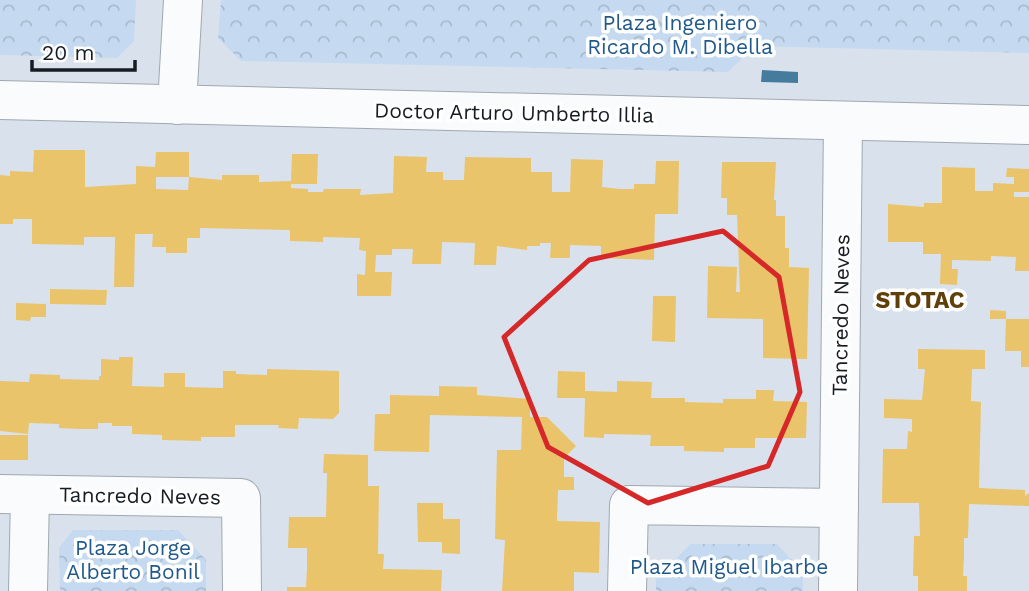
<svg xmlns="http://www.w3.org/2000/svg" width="1029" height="591" font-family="'Work Sans',sans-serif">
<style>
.forest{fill:url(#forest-crowns)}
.homes{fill:#e9c46a}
.public{fill:#457b9d}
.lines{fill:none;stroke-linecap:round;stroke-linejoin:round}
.minor-casing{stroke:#a0a8af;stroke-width:40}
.minor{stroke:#f9fbfc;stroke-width:38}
.marked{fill:none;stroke:#d62828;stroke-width:5;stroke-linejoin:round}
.labels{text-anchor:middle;stroke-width:7;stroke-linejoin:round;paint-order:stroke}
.park-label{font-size:21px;fill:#1f588b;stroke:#fff}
.street-label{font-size:21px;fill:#151c22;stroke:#fff}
.neighbourhood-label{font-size:23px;font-weight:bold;fill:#613f09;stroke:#fff}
</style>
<defs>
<pattern id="forest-crowns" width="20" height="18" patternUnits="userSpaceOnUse" patternTransform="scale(1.75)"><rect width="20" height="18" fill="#c5daf0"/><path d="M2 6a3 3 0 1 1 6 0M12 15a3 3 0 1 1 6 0" fill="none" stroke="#a8bace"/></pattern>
</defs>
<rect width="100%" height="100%" fill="#d9e2ec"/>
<g class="forest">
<polygon points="0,0 136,0 134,41 117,58 0,55"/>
<polygon points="221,0 1029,0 1029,53 755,46 728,72 241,61 218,38"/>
<polygon points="73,530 178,530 206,560 206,591 60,591 59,548"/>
<polygon points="690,544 777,544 803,572 803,591 656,591 656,580"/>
</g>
<g class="homes">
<polygon points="34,150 85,150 85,187 136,184 136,166 155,167 156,152 189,152 189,177 156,177 156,189 188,190 189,177 222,180 222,175 259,175 259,182 291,181 292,154 318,154 317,184 291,184 291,188 308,189 308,192 323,192 324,189 361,189 360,195 393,193 394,156 427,157 426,172 443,172 443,180 464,180 465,157 531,158 531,172 552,172 552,192 570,192 571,159 603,160 602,187 620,189 634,189 634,184 655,184 656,161 679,161 678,214 655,214 654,260 601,258 601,246 570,245 570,258 550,258 551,243 540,243 540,246 527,246 527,250 497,246 496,265 474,265 475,243 442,242 441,264 412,264 413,249 392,249 392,255 376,255 375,272 392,272 391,296 357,296 357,274 365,275 366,251 359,250 360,238 323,237 323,242 290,241 290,230 200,228 200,238 187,238 187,253 166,253 166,247 152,247 153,234 135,234 134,287 114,287 115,237 84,237 84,245 32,244 32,219 13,219 13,224 0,224 0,175 10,176 10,171 33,172"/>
<polygon points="722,162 776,162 774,200 776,200 776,216 785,216 785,248 789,248 789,267 809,268 807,359 763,358 763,319 707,318 708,266 737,267 736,292 740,292 737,215 727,215 727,198 721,198"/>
<polygon points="942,167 975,168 975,191 993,191 993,183 1014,184 1014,177 1006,177 1007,168 1029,169 1029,192 1014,192 1014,197 1029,197 1029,271 1015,271 1016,257 991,256 991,261 952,260 952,269 958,269 957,285 940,284 941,254 923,254 923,242 888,242 888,204 924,207 924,203 942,203"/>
<polygon points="50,289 107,290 106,305 50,304"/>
<polygon points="653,296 676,296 675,342 652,341"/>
<polygon points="16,303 46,304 46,317 31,317 30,321 16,320"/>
<polygon points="990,310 1006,311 1006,319 990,319"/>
<polygon points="1006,319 1029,319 1029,367 1021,367 1021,351 1005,351"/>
<polygon points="918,349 985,350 985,369 972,369 971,401 981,402 979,488 1025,490 1025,496 1029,493 1029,506 969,504 968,538 964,538 964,556 963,576 967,576 967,591 918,591 918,576 913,576 914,536 920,536 919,503 882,503 883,449 907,449 908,431 912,432 912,419 884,418 884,399 922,400 925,369 918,369"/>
<polygon points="119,357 133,357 132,386 164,387 164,373 185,373 185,387 223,388 223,371 236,371 236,374 267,375 267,369 339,371 339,413 333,419 299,418 298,429 278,428 279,425 235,425 235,437 201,437 201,441 162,440 162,435 132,434 132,426 112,426 112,423 98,423 98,429 80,429 59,428 59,424 29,423 28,434 0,431 0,381 29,382 30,374 60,375 60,379 99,380 99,376 101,376 101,359 119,360"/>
<polygon points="558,371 585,372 585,391 617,392 617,381 652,382 651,398 685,398 685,402 723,403 723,399 756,399 756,390 774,390 773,401 807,402 806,438 755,438 755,448 724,448 724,452 684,451 684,446 650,446 651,435 604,434 604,438 584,437 585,398 557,398"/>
<polygon points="439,386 477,387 477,395 530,399 530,417 547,417 576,446 564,458 564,477 574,477 574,490 558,490 557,521 600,522 599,573 574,572 574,591 502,591 505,540 495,539 497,450 521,450 522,417 430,415 429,452 374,451 375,414 390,414 390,395 439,396"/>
<rect x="0" y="435" width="28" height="25"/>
<polygon points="324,454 368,455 368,486 379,486 378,554 384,554 383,569 442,570 441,591 287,591 287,587 306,587 307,568 307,548 288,548 289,517 326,517 327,473 323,473"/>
<polygon points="417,503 443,503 443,519 460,519 460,554 442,553 442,542 418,542"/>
</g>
<polygon class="public" points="762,70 798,72 798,83 761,82"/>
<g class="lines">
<g class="minor-casing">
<g id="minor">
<polyline points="0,100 1029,125"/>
<polyline points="177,105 183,0"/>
<polyline points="0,494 241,498 242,591"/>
<polyline points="28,591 30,495"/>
<polyline points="627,591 629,505 839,508"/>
<polyline points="838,591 843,121"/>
</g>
</g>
<use href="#minor" class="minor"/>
</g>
<path class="marked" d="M723 231 779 277 800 392 768 466 648 503 548 447 504 337 589 260Z"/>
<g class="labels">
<g class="park-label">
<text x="680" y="30">Plaza Ingeniero<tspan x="680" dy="24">Ricardo M. Dibella</tspan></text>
<text x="133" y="555">Plaza Jorge<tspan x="133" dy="24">Alberto Bonil</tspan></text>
<text x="729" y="574">Plaza Miguel Ibarbe</text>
</g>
<g class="street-label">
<text transform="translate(514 113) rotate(1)" y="7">Doctor Arturo Umberto Illia</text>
<text transform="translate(841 315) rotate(-89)" y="7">Tancredo Neves</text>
<text transform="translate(140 496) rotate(1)" y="7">Tancredo Neves</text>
</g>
<g class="neighbourhood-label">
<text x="920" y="308">STOTAC</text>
</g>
</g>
<path d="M32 60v10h103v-10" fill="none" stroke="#151c22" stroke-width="3.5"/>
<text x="42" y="60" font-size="21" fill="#151c22" stroke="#ffffff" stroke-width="5" paint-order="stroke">20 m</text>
</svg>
